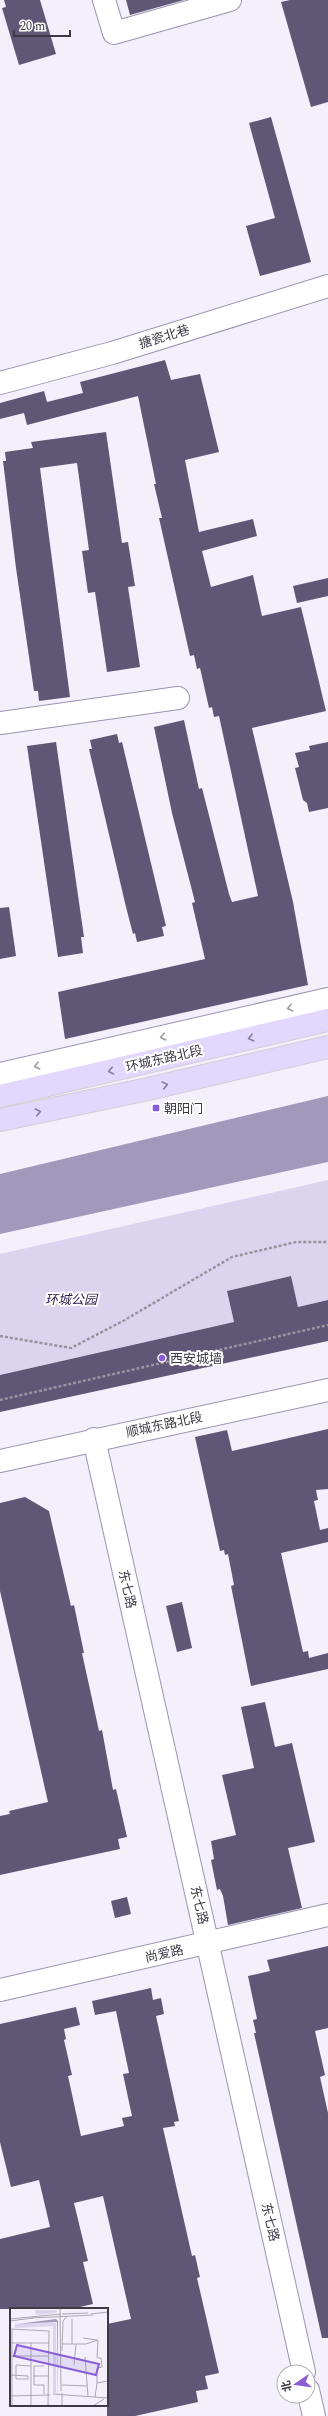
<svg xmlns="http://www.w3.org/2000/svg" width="328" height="2416" font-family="Spectral,'Noto Sans SC',serif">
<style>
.green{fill:#dbd4ee}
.water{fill:#a298bb}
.building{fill:#605676}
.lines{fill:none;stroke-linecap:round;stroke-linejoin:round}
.minor-casing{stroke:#9b93af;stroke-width:24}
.major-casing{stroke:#d0d0d3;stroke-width:24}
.path{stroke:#9794a0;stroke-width:2.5;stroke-dasharray:3 2;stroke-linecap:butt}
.minor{stroke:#fff;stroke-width:22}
.major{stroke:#e2d7fd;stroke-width:22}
.oneway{stroke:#9e9ca2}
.oneway2{stroke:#878198}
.poi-dot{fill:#8b5dd6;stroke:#fff;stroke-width:1.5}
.labels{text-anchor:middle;stroke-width:4;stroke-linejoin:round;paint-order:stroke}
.street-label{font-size:13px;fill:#3d3a46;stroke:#fff}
.poi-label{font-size:13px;fill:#3d3a46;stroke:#fff;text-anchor:start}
.park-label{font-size:13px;font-style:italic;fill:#352552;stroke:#fff}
.inset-road{fill:none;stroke:#aaa7b3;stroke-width:1}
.view{fill:#8b5dd6;fill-opacity:0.15;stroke:#8b5dd6;stroke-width:2}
.inset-edge{fill:none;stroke:#3d3a46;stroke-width:2}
</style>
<rect width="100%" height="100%" fill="#f3f0fc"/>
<polygon class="green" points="328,1180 328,1300 298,1307 291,1276 227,1291 234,1322 0,1375 0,1254"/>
<polygon class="water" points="328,1096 328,1162 0,1234 0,1174"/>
<g class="building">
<polygon points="4,0 40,0 56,54 19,65 2,8 6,7"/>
<polygon points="126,0 184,0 130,15"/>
<polygon points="290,0 328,0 328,102 311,107 281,2"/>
<polygon points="271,117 311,262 260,276 246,226 275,218 249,123"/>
<polygon points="165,360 171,380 200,374 219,452 185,460 199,532 253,519 257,536 202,551 211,587 253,575 262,616 301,607 326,711 252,728 293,902 308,985 65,1039 58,992 205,959 192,903 195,902 172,813 154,727 184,720 199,789 202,788 229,894 232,902 258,896 219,716 214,717 212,707 209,708 200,668 197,669 194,655 190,656 159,518 162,518 154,484 156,484 138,396 27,425 24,413 0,419 0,403 44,391 47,402 83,393 80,382"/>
<polygon points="106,432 122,543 128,542 135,586 128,587 140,667 107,672 95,592 88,593 82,551 89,550 77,463 40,468 70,697 39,701 38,691 34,691 16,568 3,461 6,461 5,452 33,448 31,442"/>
<polygon points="328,578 328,596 297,603 293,586"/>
<polygon points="117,734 119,743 122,742 166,926 162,927 164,936 137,942 135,933 133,934 126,907 89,749 92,749 90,740"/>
<polygon points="56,742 84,937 81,937 83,953 58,957 27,746"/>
<polygon points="328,742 328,808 309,812 307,803 303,800 295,768 299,767 295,753 310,750 309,746"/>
<polygon points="9,907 16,956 0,959 0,908"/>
<polygon points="291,1276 298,1307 328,1300 328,1341 0,1412 0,1375 234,1322 227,1291"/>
<polygon points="328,1429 328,1489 316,1490 318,1500 314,1501 320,1530 328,1528 328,1542 281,1553 303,1652 308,1651 309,1658 328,1653 328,1669 251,1686 231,1586 234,1585 228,1554 225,1555 224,1550 220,1551 195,1437 227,1430 232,1451"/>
<polygon points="25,1497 49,1511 71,1606 74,1605 84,1653 82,1653 99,1731 102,1730 113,1790 116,1789 127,1837 118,1839 120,1849 0,1875 0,1816 10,1814 9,1811 48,1802 0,1591 0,1503"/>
<polygon points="182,1602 192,1648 177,1652 166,1606"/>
<polygon points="265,1702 275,1747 292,1743 315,1842 288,1848 302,1908 228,1925 223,1896 220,1889 217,1890 211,1860 214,1859 211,1841 236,1835 222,1775 254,1768 241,1707"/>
<polygon points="127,1897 131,1914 115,1918 111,1901"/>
<polygon points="328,1946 328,2028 315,2031 325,2075 320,2077 328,2113 328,2338 322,2338 254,2033 256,2033 253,2020 257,2019 248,1976 270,1971 267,1960"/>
<polygon points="151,1988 153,2000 161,1998 164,2014 156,2016 179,2121 174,2122 175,2126 163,2128 192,2256 195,2255 200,2277 197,2278 219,2373 205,2376 208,2389 196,2391 198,2402 135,2416 107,2416 107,2324 131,2319 103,2196 74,2203 88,2261 83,2262 93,2304 71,2309 0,2309 0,2239 50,2227 39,2180 11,2187 0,2142 0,2024 76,2007 80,2025 64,2029 66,2039 64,2040 72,2075 68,2076 81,2136 124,2126 122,2118 132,2116 123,2074 129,2073 116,2011 95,2015 92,2001"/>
</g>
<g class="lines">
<g class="minor-casing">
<g id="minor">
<polyline points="104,0 114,33 230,0"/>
<polyline points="0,383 112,353 328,286"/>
<polyline points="0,723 178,698"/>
<polyline points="0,1074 328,999"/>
<polyline points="94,1439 304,2372"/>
<polyline points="0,1461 328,1390"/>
<polyline points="0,1990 328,1915"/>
<polyline points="308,2390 314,2416"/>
</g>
</g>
<g class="major-casing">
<g id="major">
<polyline points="0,1096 328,1020"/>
<polyline points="0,1120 148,1089 328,1047"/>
</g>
</g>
<g class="path">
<polyline points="0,1336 71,1348 123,1321 232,1257 296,1242 328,1242"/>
<polyline points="0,1400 328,1325"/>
</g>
<use href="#minor" class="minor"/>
<use href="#major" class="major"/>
</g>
<defs><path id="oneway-chevron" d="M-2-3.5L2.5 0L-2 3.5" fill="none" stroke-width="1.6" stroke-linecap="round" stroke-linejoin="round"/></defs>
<g class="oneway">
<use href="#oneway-chevron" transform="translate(290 1008) rotate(167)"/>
<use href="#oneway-chevron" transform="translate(163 1037) rotate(167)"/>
<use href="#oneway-chevron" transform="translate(37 1066) rotate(167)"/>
</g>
<g class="oneway2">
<use href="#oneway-chevron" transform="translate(251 1038) rotate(167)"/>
<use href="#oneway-chevron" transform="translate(111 1071) rotate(167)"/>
<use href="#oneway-chevron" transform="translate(165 1085) rotate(-13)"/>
<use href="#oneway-chevron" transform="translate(38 1112) rotate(-12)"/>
</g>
<g class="poi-dot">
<rect x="152" y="1104" width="8" height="8" rx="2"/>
<circle cx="162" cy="1358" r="4"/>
</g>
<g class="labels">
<g class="street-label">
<text transform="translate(164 336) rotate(-17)" y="5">搪瓷北巷</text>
<text transform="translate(164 1058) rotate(-13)" y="5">环城东路北段</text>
<text transform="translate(164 1424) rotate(-12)" y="5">顺城东路北段</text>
<text transform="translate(128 1589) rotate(77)" y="5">东七路</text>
<text transform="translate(200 1905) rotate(77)" y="5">东七路</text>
<text transform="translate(164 1953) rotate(-13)" y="5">尚爱路</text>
<text transform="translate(271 2222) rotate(77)" y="5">东七路</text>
</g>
<g class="poi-label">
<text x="164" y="1113">朝阳门</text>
<text x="170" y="1363">西安城墙</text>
</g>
<g class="park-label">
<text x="71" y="1304">环城公园</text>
</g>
</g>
<g transform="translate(10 2308)">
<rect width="98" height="98" fill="#f3f0fc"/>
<path d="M25 2H47L46 5 26 7ZM46 15V85H43V18L5 20V16Z" fill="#dbd4ee"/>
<path d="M46 11 48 13V98L47 14 8 16Z" fill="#a298bb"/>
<path class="inset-road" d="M50 0 51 83M52 6 78 5M81 6 98 4M21 10 83 7M0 11 51 6M0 13 23 10M0 21 39 23 38 98M2 21V98M73 30 87 32M0 35H39M52 36H76L88 32 87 50M62 36V11M52 43 53 13 57 8M0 48H39M75 49 78 88M64 57 66 36M34 58H24V77H34V86M0 67 18 68M18 68V71H6V57L21 58M23 68H39M87 75V60L92 59 91 50H88M52 77 77 78M43 86 98 90M0 88 40 87M85 89 87 75 98 73M21 98V35M52 98V85M83 98 94 91"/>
<path class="view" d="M7 37 89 56 86 67 4 48Z"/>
<rect width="98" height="98" class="inset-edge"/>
</g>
<g transform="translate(296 2384) rotate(257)"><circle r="19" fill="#ffffff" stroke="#b1b0b5"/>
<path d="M0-3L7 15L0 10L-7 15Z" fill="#8b5dd6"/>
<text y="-6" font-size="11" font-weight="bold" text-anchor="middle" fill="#3d3a46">北</text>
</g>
<path d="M14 30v6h56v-6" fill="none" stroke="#3d3a46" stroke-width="2"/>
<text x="20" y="30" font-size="12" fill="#3d3a46" stroke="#ffffff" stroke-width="3" paint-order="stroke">20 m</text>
</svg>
